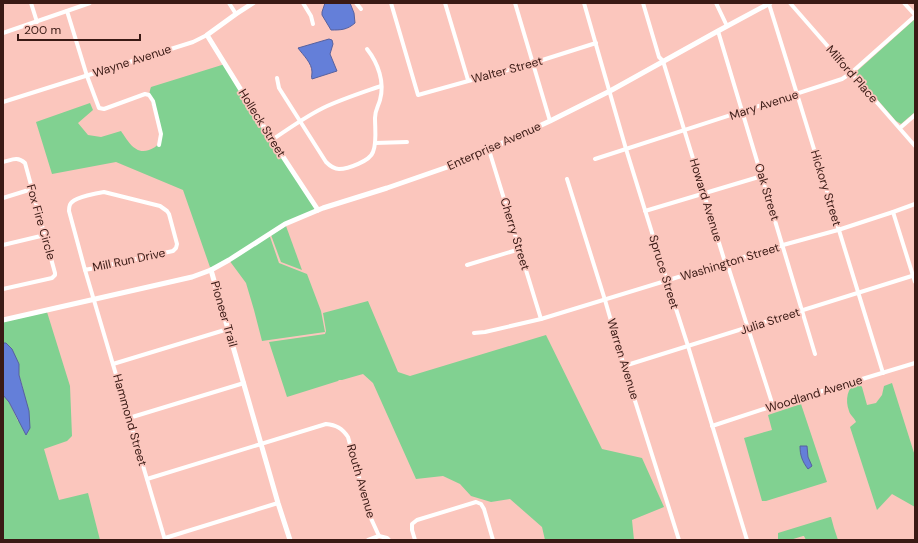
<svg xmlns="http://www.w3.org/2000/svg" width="918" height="543" font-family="'DM Sans',sans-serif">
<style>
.green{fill:#81d191}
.water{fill:#647fd9;stroke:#57619e}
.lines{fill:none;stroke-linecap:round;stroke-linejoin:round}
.minor{stroke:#fff;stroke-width:4}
.tertiary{stroke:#fff;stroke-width:5}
.labels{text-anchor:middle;stroke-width:3.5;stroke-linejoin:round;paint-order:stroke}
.street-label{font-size:12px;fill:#3a1a15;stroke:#fbc6bd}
</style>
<rect width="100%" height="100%" fill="#fbc6bd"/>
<g class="green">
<polygon points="915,19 915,112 901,124 896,121 857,76 856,72"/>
<path d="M225 64 318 210 269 234 279 263 307 274 321 311 325 332 262 341 254 310 246 283 229 260 211 270 183 190 116 162 52 174 36 122 90 103 93 110 78 123 88 135 101 137 121 131C128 141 135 155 149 150 173 143 152 112 150 96 149 93 150 90 151 87Z"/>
<polygon points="286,226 302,270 281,262 271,235"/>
<polygon points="368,301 398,372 410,376 546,335 602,449 642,458 664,507 632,520 634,540 545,540 542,527 510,499 491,502 471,496 460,484 443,476 416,479 373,383 363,374 342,380 339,380 338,381 287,397 269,342 325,334 326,331 323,313"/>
<polygon points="47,312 70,386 72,436 67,441 44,449 59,500 88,493 100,540 3,540 3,395 9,402 18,421 23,388 19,375 19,364 6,343 3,343 3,322"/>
<path d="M857 381 862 387 867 405 876 403 882 395 884 386 892 383 915 456V507L892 494 877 510 850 427 856 422C854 417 850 415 849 411 845 400 847 388 857 381Z"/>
<polygon points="801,404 827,482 766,501 762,501 744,438 772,430 768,415"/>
<polygon points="830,517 831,517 834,528 838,540 806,540 804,536 803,536 790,540 778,540 778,533"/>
</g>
<g class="water">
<path d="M325 3H350L354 13 355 23C347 30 341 30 331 30L322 15V12Z"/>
<path d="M329 39 332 40 333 44 330 54 337 71 312 79C311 77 312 75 312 72 312 63 303 55 298 48Z"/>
<polygon points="3,343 6,343 12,349 19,364 19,375 29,411 30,428 26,435 9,402 3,395"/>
<path d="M800 446H807L808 457 812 466 808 469C802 461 800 455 800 446Z"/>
</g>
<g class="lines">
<g class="minor">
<polyline points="31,3 37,22"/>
<polyline points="229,3 236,14"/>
<polyline points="303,3 311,16 313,24"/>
<polyline points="356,3 361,9"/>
<polyline points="391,3 418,95 533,63 596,43"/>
<polyline points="445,3 468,80"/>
<polyline points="515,3 550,121"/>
<polyline points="584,3 626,149 667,281 688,346 747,540"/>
<polyline points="643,3 659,57 663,61 724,259 727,263 773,406"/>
<polyline points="716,3 727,26"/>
<polyline points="790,3 915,146"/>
<polyline points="904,3 915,15"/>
<polyline points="769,4 797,94 883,373"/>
<polyline points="67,11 87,76 99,108 104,109 145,94 149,95 153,101 161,134 159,145"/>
<polyline points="718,31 815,354"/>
<polyline points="3,33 90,3"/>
<path d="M277 78 279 88 326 162C329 165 333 169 339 169 348 169 370 161 373 152 377 143 375 128 375 118 375 110 378 107 380 100 385 82 378 63 367 49"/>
<polyline points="3,102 193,42 207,35"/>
<polyline points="900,128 915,115"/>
<path d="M272 140C288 129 305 117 323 108 342 99 361 93 381 86"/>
<polyline points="375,143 407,142"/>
<polyline points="489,150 541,319"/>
<polyline points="595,159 842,79 851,73 915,16"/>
<path d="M3 162C12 160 17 156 25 163L55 273V275L52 278 3 289"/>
<polyline points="567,179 605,300 624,366 679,540"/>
<path d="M104 192 160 206 167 211 169 214 177 244 176 248 173 251 85 270 69 211C69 208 69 204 72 202 77 197 97 193 104 192Z"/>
<polyline points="3,198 32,189"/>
<polyline points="645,211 762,176"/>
<polyline points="893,212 915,282"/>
<polyline points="3,245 45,235"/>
<polyline points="467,265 520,249"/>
<polyline points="85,270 165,540"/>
<polyline points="474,333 485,332 541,319 783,245 838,230 893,212 915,204"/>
<polyline points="113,364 228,329"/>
<polyline points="624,366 915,275"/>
<polyline points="129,418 244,383"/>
<polyline points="712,426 773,406 915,363"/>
<path d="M147 479 326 424C336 425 342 428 348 437L369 514 379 536 387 538 389 540"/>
<polyline points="165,538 278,503"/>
<polyline points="368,540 379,536"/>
<polyline points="415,540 412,530 412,524 417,520 476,502 481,504 484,509 493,540"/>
</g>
<g class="tertiary">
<polyline points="253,3 236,14 207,35 272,140 318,210"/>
<polyline points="211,270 278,503 290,540"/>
<polyline points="3,320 192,277 211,270 229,260 285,224 323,208 387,188 459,163 550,121 610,91 718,31 770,3"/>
</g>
</g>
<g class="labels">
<g class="street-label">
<text transform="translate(132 61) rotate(-18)" y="4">Wayne Avenue</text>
<text transform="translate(507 70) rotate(-15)" y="4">Walter Street</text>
<text transform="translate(852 74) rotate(49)" y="4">Milford Place</text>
<text transform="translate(764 105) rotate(-18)" y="4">Mary Avenue</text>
<text transform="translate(262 123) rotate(58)" y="4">Holleck Street</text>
<text transform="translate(494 146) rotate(-24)" y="4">Enterprise Avenue</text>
<text transform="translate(826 188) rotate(73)" y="4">Hickory Street</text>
<text transform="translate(767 192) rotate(73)" y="4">Oak Street</text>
<text transform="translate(706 200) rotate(73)" y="4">Howard Avenue</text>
<text transform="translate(41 222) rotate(74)" y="4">Fox Fire Circle</text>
<text transform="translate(515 234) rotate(73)" y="4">Cherry Street</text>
<text transform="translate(129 260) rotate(-12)" y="4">Mill Run Drive</text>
<text transform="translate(730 262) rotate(-17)" y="4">Washington Street</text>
<text transform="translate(664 272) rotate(73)" y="4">Spruce Street</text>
<text transform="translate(224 314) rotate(74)" y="4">Pioneer Trail</text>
<text transform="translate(770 321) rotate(-18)" y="4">Julia Street</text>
<text transform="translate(623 359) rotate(73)" y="4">Warren Avenue</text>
<text transform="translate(814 394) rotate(-17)" y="4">Woodland Avenue</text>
<text transform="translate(130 420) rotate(74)" y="4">Hammond Street</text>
<text transform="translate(361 481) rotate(74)" y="4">Routh Avenue</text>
</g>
</g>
<rect width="918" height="543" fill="none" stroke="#3a1a15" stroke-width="8"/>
<path d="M18 34v6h122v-6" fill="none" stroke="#3a1a15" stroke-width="2"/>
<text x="24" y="34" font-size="12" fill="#3a1a15" stroke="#fbc6bd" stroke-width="3" paint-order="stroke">200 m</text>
</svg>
